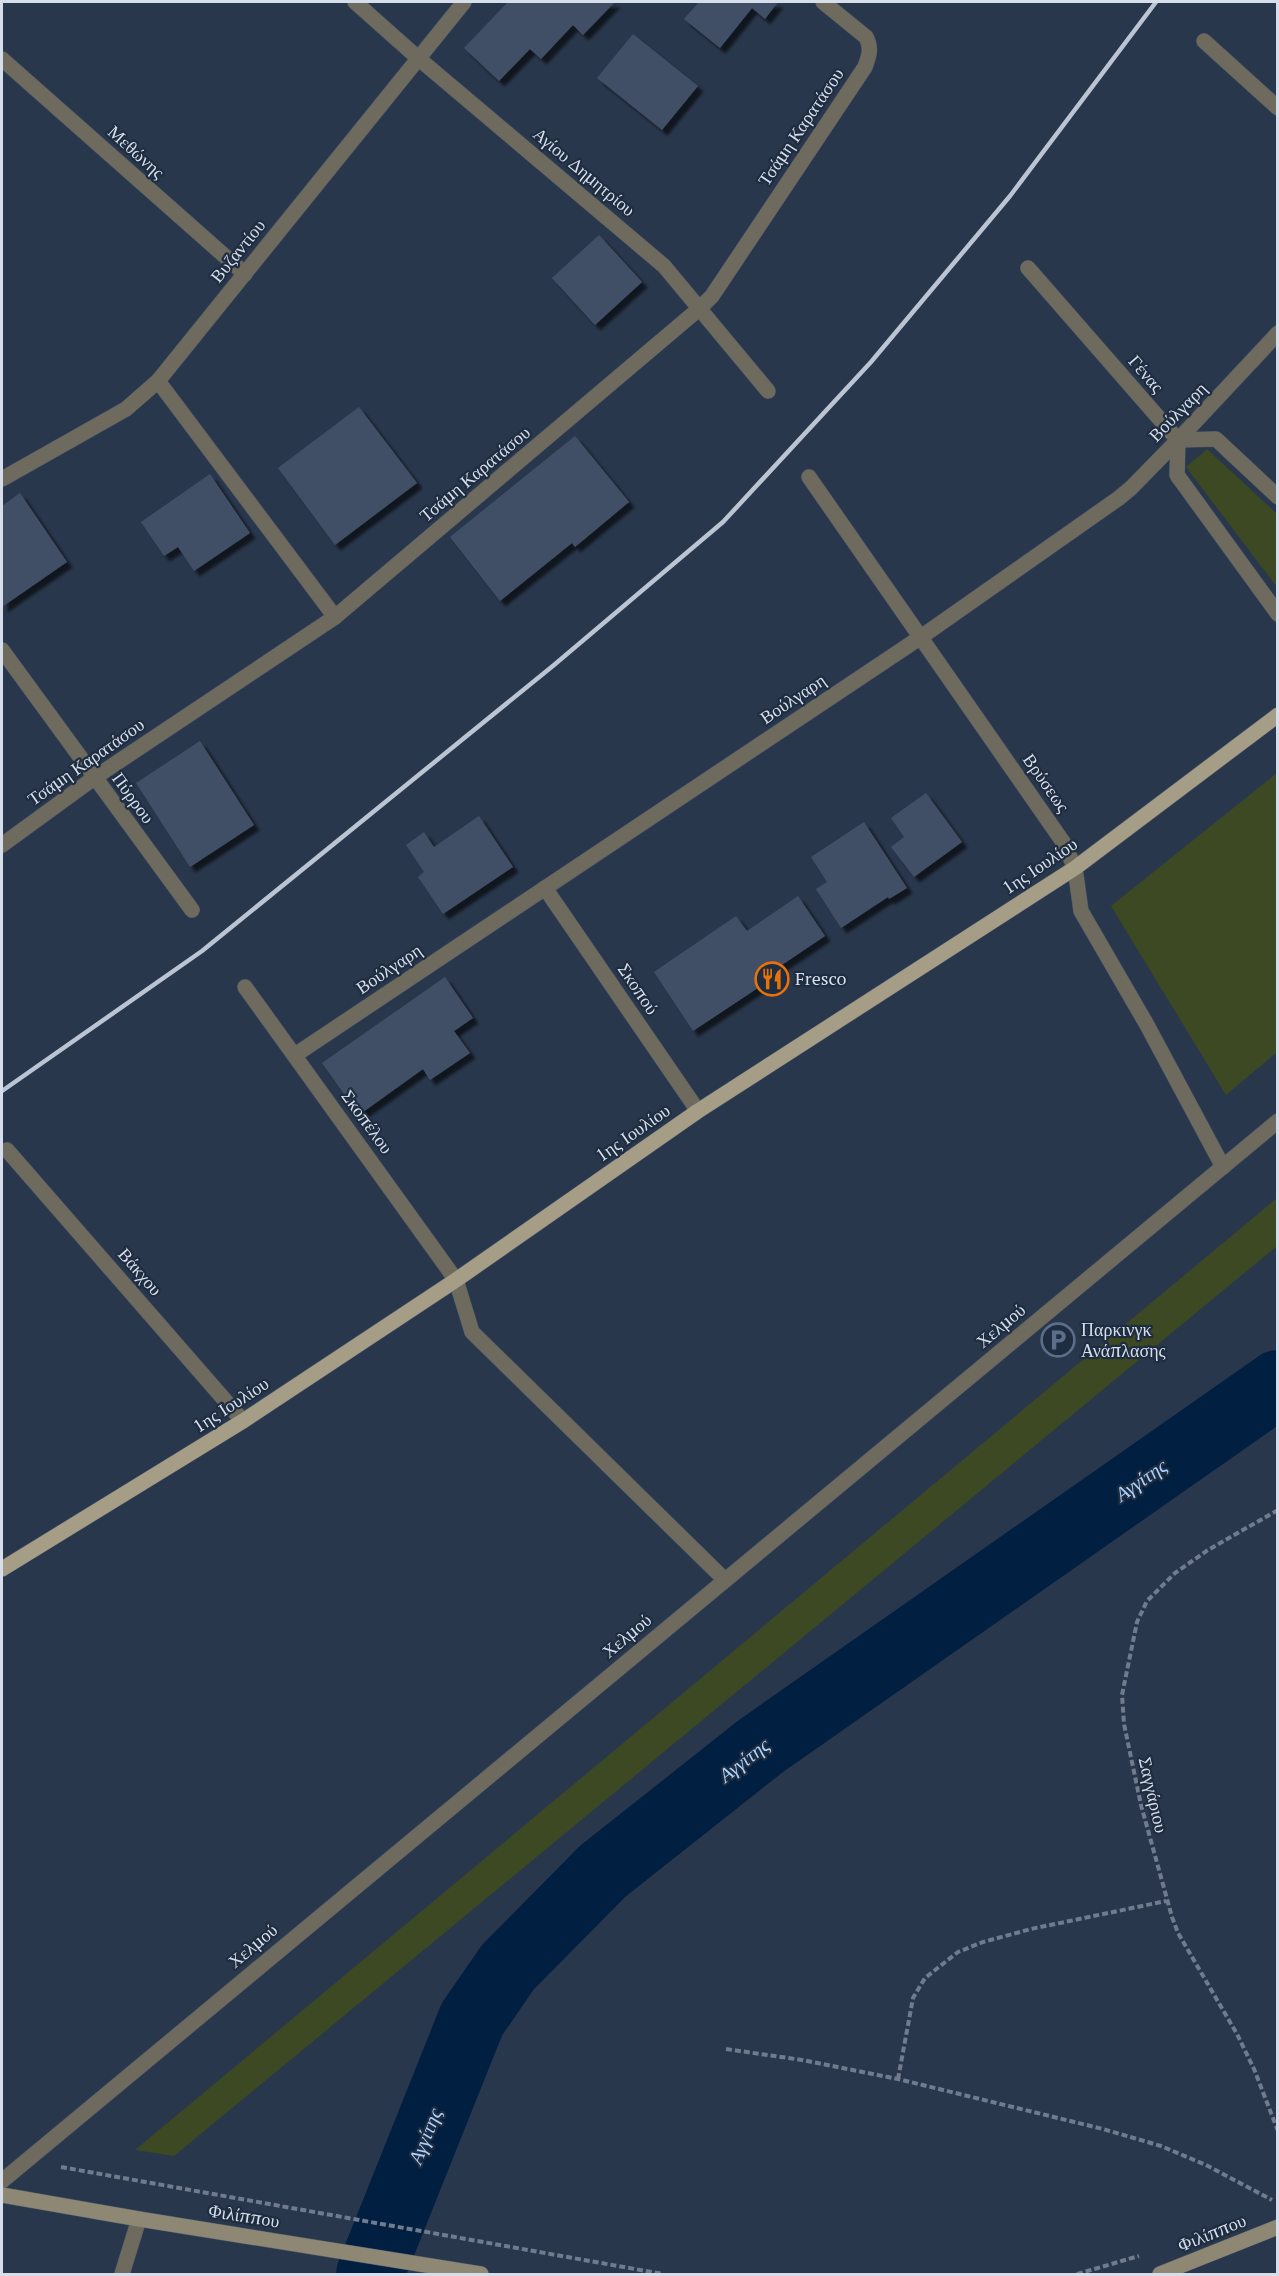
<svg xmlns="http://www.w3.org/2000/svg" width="1279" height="2276" font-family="'PT Serif',serif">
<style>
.green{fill:#3d4922}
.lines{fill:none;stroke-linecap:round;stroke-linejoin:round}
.river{stroke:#001f41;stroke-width:68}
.building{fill:#415066;filter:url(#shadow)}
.service-casing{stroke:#485569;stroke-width:16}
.minor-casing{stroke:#485569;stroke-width:16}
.secondary-casing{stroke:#485569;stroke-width:16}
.primary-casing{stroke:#485569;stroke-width:16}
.path{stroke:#707c8e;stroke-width:4;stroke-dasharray:6 3;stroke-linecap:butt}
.service{stroke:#6e6a5e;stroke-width:15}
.minor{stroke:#6e6a5e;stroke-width:15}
.secondary{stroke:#8d8774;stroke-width:15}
.primary{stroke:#a59d85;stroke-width:15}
.rail{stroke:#bbc4d3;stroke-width:4.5}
.labels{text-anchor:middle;stroke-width:4.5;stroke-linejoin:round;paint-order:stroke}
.street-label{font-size:18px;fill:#d6deec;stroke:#1f2d41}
.poi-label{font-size:18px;fill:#d6deec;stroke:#1f2d41;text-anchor:start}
.water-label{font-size:20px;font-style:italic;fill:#abd1fe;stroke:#1f2d41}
</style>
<defs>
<filter id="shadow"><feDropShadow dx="5.5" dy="5.5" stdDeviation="1.5" flood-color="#0009"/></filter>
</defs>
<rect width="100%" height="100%" fill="#29374c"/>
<g class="green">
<polygon points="1207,449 1277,514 1277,587 1186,467"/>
<polygon points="1277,773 1277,1052 1226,1095 1111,906"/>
<polygon points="1277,1198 1277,1246 174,2156 135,2150"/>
</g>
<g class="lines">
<polyline class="river" points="370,2274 472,2019 508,1967 603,1871 761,1746 1278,1384"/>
</g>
<g class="building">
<polygon points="508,2 615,2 583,35 573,25 541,59 530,49 499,81 464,48"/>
<polygon points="699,2 778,2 765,19 752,8 720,48 684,19"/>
<polygon points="633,34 698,86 662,130 597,78"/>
<polygon points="599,235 642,282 595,325 552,278"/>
<polygon points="359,407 417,483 335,545 278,468"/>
<polygon points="575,436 629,502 575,547 572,543 500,601 450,537"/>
<polygon points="210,474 250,533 194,571 178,547 164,556 141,522"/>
<polygon points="20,493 67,562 2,607 2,506"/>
<polygon points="200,741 254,825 190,867 136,783"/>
<polygon points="926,793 962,842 914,877 891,847 904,837 891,818"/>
<polygon points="479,816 513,867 443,914 418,877 424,872 406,845 424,832 434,847"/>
<polygon points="864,822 907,888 889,899 888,897 841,928 816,889 827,882 811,857"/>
<polygon points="798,896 825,936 770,973 773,978 693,1031 654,972 736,916 747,931"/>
<polygon points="445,977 473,1018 454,1031 470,1053 430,1080 423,1069 359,1115 322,1063"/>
</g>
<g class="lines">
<g class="service-casing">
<g id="service">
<polyline points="1075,868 1081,911 1147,1025 1223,1167"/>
<polyline points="456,1280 472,1332 725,1580"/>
<polyline points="122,2274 139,2219"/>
</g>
</g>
<g class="minor-casing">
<g id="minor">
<polyline points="355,2 418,58 664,266 768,391"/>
<polyline points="1204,41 1278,108"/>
<polyline points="2,59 245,274"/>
<polyline points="1028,268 1178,440 1216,439 1278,497"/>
<polyline points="158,381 335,617"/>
<polyline points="1178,440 1177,475 1278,614"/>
<polyline points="809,477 1063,842 1075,868"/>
<polyline points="2,479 126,409 158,381 464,2"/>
<polyline points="2,650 192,910"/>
<path d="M2 845 94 778 335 617 700 308 712 296 865 67C869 56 872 48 866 37L823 2"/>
<polyline points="545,888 698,1111"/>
<polyline points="245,987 456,1280"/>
<polyline points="295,1055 921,637 1119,498 1131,488 1178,440 1278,333"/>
<polyline points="7,1150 243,1421"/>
<polyline points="2,2181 1278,1121"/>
</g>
</g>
<g class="secondary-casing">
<g id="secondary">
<polyline points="2,2195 139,2219 481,2274"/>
<polyline points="1160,2274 1278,2227"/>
</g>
</g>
<g class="primary-casing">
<polyline id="primary" points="2,1569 243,1421 456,1280 698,1111 1075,868 1278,715"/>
</g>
<g class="path">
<polyline points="1278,1510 1208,1550 1175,1573 1147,1601 1137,1622 1122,1695 1124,1724 1141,1805 1172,1917 1178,1933 1237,2034 1254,2069 1278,2131"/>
<polyline points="726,2049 802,2060 898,2079 1103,2129 1161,2146 1206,2165 1272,2200"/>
<polyline points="898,2079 913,1998 925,1978 958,1952 983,1942 1031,1929 1166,1901"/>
<polyline points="61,2167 663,2274"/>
<polyline points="1077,2274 1139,2256"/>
</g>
<use href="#service" class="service"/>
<use href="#minor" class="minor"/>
<use href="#secondary" class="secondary"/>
<use href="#primary" class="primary"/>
<polyline class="rail" points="2,1091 202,951 554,665 723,522 871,362 1010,196 1156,2"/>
</g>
<defs>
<g id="restaurant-ring" transform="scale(1.725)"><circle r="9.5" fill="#1f2d41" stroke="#e8710a" stroke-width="1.5"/><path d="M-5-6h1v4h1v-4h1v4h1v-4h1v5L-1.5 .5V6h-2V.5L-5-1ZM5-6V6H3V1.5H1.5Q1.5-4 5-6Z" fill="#e8710a"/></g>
<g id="parking-ring" transform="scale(1.725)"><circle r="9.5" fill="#1f2d41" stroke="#5c6f8a" stroke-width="1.5"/><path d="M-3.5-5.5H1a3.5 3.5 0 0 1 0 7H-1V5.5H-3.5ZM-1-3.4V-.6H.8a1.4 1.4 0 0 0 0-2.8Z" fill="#5c6f8a"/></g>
</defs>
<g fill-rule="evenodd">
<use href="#restaurant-ring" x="772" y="979"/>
<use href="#parking-ring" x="1058" y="1340"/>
</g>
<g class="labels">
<g class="street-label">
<text transform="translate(801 127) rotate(-56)" y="6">Τσάμη Καρατάσου</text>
<text transform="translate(136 152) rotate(42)" y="6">Μεθώνης</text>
<text transform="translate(584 172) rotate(40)" y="6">Αγίου Δημητρίου</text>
<text transform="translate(238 251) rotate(-51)" y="6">Βυζαντίου</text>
<text transform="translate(1146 374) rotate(49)" y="6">Γένας</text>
<text transform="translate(1178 412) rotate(-46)" y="6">Βούλγαρη</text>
<text transform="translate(475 474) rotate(-40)" y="6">Τσάμη Καρατάσου</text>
<text transform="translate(793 699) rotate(-34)" y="6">Βούλγαρη</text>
<text transform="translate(86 762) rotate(-35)" y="6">Τσάμη Καρατάσου</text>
<text transform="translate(1046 783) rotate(55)" y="6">Βρύσεως</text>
<text transform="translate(133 798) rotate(54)" y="6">Πύρρου</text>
<text transform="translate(1040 866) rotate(-34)" y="6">1ης Ιουλίου</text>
<text transform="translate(389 969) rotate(-34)" y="6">Βούλγαρη</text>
<text transform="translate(638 989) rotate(56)" y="6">Σκοπού</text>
<text transform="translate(367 1122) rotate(54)" y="6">Σκοπέλου</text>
<text transform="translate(633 1133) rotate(-35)" y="6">1ης Ιουλίου</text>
<text transform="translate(140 1272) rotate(49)" y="6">Βάκχου</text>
<text transform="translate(1001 1326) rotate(-40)" y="6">Χελμού</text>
<text transform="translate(231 1405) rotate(-33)" y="6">1ης Ιουλίου</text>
<text transform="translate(627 1636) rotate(-40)" y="6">Χελμού</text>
<text transform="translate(1153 1795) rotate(77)" y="6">Σαγγάριου</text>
<text transform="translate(253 1946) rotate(-40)" y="6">Χελμού</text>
<text transform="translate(244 2216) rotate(9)" y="6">Φιλίππου</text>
<text transform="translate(1212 2233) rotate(-22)" y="6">Φιλίππου</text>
</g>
<g class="poi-label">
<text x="795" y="985">Fresco</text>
<text x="1081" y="1336">Παρκινγκ<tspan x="1081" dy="21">Ανάπλασης</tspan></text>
</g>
<g class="water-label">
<text transform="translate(1141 1480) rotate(-35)" y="7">Αγγίτης</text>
<text transform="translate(744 1760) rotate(-38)" y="7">Αγγίτης</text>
<text transform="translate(425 2136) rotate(-68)" y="7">Αγγίτης</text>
</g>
</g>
<rect width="1279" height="2276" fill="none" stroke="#d6deec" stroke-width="6"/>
</svg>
